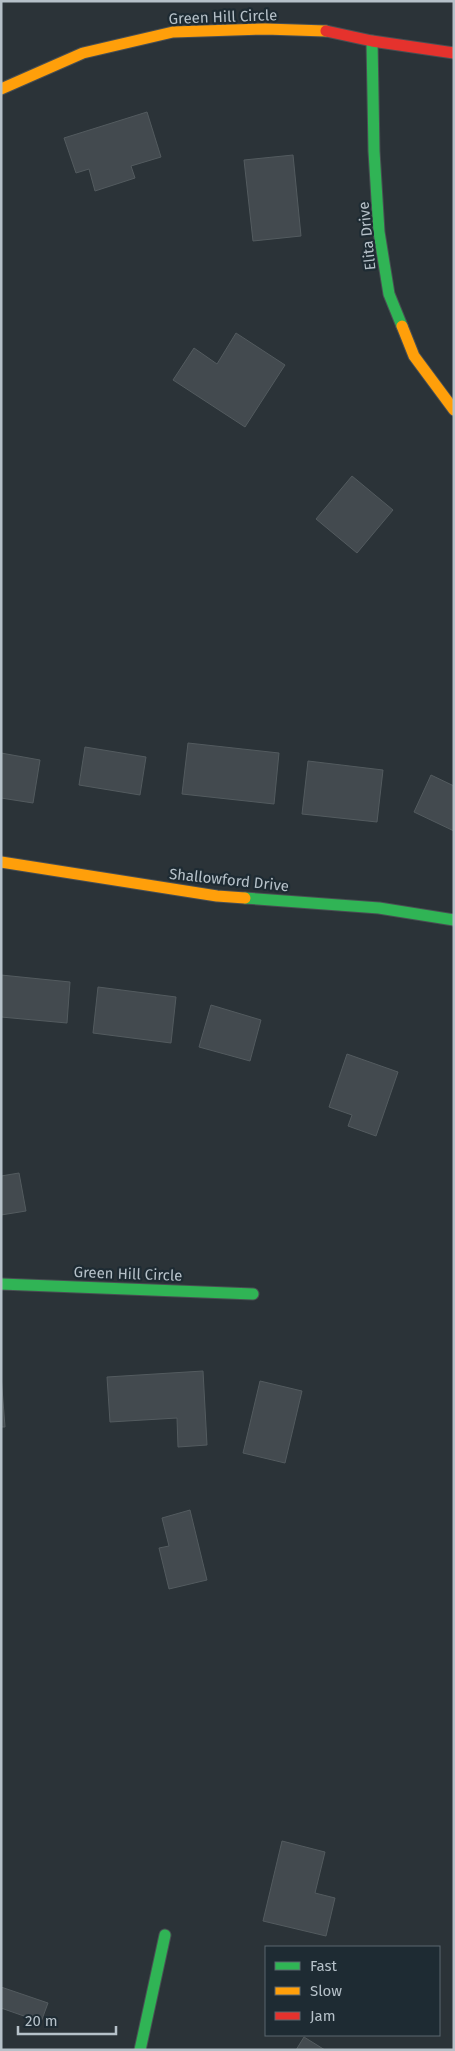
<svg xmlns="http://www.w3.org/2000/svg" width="455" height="2051" font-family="'Fira Sans',sans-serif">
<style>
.building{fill:#434a4f;stroke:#535b5f}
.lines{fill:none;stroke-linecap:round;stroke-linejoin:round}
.fast-casing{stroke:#494f53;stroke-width:13}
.slow-casing{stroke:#494f53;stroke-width:13}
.jam-casing{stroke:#494f53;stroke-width:13}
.fast{stroke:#30b455;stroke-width:11}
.slow{stroke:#ff9f0a;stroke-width:11}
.jam{stroke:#e5322d;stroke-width:11}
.labels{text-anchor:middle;stroke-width:4.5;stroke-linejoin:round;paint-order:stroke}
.street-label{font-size:15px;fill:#b6c1c9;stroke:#1e2b33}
</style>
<rect width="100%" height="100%" fill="#2b3338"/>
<g class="building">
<polygon points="147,112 161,157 131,166 135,178 95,191 89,169 76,173 64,138"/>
<polygon points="293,155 301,236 253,241 244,160"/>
<polygon points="236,333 285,365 245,427 173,380 194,348 217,364"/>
<polygon points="352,476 393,510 357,553 316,519"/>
<polygon points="188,743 279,753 274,804 182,794"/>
<polygon points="85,747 146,757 140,795 79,785"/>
<polygon points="1,753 40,760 33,803 1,798"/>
<polygon points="308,761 383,770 377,822 302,814"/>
<polygon points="431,775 454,786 454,831 414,812"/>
<polygon points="1,975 70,982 67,1023 1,1017"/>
<polygon points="98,987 176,997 171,1043 93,1033"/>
<polygon points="211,1005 261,1020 250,1061 199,1047"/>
<polygon points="347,1054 398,1072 376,1136 348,1126 352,1115 329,1107"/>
<polygon points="19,1173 26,1211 1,1215 1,1176"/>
<polygon points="203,1371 207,1445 178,1447 177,1418 110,1422 107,1377"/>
<polygon points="1,1375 5,1427 1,1427"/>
<polygon points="260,1381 302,1391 285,1463 243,1453"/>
<polygon points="190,1510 207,1580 169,1589 159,1548 169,1546 162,1518"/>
<polygon points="282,1841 325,1852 315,1893 335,1898 326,1936 263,1921"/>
<polygon points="1,1987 48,2003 41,2022 1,2008"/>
<polygon points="304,2037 325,2050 296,2050"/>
</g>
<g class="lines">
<g class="fast-casing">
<g id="fast">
<polyline points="372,41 374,151 379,232 389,294 402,326"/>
<polyline points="245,898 379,908 454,920"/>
<polyline points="1,1284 253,1294"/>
<polyline points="140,2050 165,1935"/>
</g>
</g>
<g class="slow-casing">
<g id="slow">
<polyline points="1,89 83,53 173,32 265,29 326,31"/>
<polyline points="402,326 414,356 454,410"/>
<polyline points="1,862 217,896 245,898"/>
</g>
</g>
<g class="jam-casing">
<polyline id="jam" points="326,31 372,41 454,53"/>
</g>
<use href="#fast" class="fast"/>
<use href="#slow" class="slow"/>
<use href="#jam" class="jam"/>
</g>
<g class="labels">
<g class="street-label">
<text transform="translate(223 17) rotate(-2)" y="5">Green Hill Circle</text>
<text transform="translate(367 236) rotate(-96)" y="5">Elita Drive</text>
<text transform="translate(229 880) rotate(6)" y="5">Shallowford Drive</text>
<text transform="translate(128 1274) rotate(2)" y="5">Green Hill Circle</text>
</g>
</g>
<rect width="455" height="2051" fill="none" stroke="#b6c1c9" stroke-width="5"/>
<rect x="265" y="1946" width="175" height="90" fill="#1e2b33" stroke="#5b676f"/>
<rect x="275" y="1962" width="25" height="8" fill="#30b455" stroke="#5b676f"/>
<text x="310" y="1971" font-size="15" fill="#b6c1c9">Fast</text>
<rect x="275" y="1987" width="25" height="8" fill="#ff9f0a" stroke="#5b676f"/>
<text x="310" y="1996" font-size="15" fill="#b6c1c9">Slow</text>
<rect x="275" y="2012" width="25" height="8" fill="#e5322d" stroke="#5b676f"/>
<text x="310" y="2021" font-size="15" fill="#b6c1c9">Jam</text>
<path d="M18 2026v8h98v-8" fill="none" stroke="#b6c1c9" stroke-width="2.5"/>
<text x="25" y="2026" font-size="15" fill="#b6c1c9" stroke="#1e2b33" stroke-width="4" paint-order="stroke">20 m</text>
</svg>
